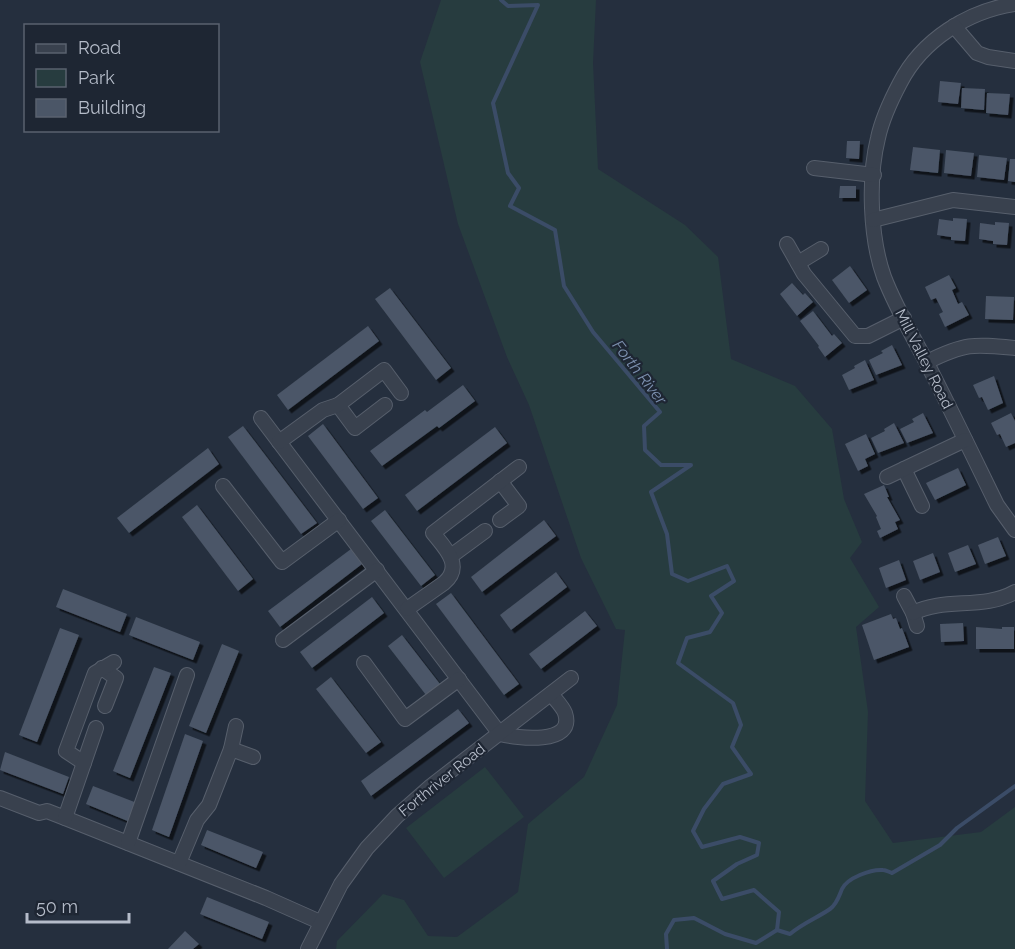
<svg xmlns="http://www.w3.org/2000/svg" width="1015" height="949" font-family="Raleway,sans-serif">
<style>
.green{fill:#273c3f}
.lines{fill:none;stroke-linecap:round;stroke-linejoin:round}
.stream{stroke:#3b4c67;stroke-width:4}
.building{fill:#4b5667;filter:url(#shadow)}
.street-casing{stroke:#575f6c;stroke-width:16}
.street{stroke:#39414e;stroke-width:14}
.labels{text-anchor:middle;stroke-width:4.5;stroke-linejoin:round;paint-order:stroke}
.street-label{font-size:15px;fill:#b5bcc9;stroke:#1e2633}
.water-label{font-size:16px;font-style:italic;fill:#7d91b0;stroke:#1e2633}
</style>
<defs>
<filter id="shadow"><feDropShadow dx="3.5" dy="3.5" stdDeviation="0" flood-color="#0009"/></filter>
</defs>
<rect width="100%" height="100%" fill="#252f3e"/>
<g class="green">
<polygon points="441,0 596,0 593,63 598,169 685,225 718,257 731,359 795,386 832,429 844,499 862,542 850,558 879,607 856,627 868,712 865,801 893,843 981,832 1015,807 1015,949 336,949 337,941 383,894 404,900 428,936 457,937 518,892 528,824 584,777 617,705 625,630 616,629 581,558 529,405 507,357 458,224 420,62"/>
<polygon points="485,767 524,817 444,878 406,828"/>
</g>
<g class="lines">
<g class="stream">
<polyline points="501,0 508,6 538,5 493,103 508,173 519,188 510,206 555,230 564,286 593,332 660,412 644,426 645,450 661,465 691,465 651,492 667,534 672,574 688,581 727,566 734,581 711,596 722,613 710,632 687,638 678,663 733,703 741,725 732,747 751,774 723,784 704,809 693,831 702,847 740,837 759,843 757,855 737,864 713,881 722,899 754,890 779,912 777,930"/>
<path d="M777 930 790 934C803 923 817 918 830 909 837 904 839 896 842 889 847 878 871 869 883 870 886 870 889 872 892 873L940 845 957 828 1015 786"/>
<polyline points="667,949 666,934 674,920 694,918 725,934 756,943 777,930"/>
</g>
</g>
<g class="building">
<polygon points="940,81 961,83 958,104 938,102"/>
<polygon points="962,88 985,89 984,110 961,108"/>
<polygon points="987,93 1010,94 1008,115 986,113"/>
<polygon points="847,141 860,141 859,159 846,158"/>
<polygon points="913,147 940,150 938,173 910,170"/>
<polygon points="946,150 974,153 971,176 944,173"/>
<polygon points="979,155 1007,158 1004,180 977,177"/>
<polygon points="1010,159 1015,159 1015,182 1008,181"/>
<polygon points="840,186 856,186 856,198 839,198"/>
<polygon points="953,218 967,219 965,241 951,240 951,237 937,235 939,219 953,221"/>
<polygon points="995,222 1009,223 1007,245 993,244 993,241 979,239 980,223 995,225"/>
<polygon points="850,266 867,290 849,303 832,280"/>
<polygon points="949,275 956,288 952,290 958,304 962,302 969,315 945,327 939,314 943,312 936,298 931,300 925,287"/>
<polygon points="792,283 803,295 805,293 813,302 797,316 780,294"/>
<polygon points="390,288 451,368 436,380 375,299"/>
<polygon points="986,296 1014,297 1013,320 985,319"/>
<polygon points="813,311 832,336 834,334 842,343 825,357 818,347 819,346 800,321"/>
<polygon points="368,326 379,341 288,410 277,395"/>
<polygon points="892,345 902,365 876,375 869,360 883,353 881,351"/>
<polygon points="865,360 874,380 849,390 842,375 855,368 854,366"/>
<polygon points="994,376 1003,403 988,410 982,397 979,398 973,385"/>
<polygon points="463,385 475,401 439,428 437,426 382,466 370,451 425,410 427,412"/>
<polygon points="923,413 933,433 907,443 900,429 914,422 912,419"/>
<polygon points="1011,413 1015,421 1015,443 1006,447 1000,434 997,435 991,423"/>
<polygon points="894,423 904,443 878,453 871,438 885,431 884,429"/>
<polygon points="323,424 378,498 363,509 308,436"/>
<polygon points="243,426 317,523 301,534 228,437"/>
<polygon points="495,427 507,443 417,511 405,495"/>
<polygon points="866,434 875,454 865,459 868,466 858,471 845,444"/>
<polygon points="208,448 219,464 129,533 117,518"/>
<polygon points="958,468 966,485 935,500 926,483"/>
<polygon points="884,485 889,497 887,497 900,520 895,522 898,529 880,538 877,531 881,529 876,517 877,516 864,494"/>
<polygon points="197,505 253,579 238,591 182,517"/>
<polygon points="385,510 435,575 421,586 371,521"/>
<polygon points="544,520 556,536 482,592 471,577"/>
<polygon points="998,537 1006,556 985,564 978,545"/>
<polygon points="968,545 976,564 955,572 948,553"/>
<polygon points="351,549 362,564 280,627 268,611"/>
<polygon points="933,553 940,572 920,580 913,561"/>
<polygon points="899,560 906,580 886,588 879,568"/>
<polygon points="556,572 567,587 511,630 500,615"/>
<polygon points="63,589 127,614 120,632 56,607"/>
<polygon points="451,593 519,684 504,695 436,604"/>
<polygon points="372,597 384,613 312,668 300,652"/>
<polygon points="585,611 597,626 541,669 529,654"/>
<polygon points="891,614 893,619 896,618 900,629 902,628 909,647 874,660 862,625"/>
<polygon points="136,617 200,642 193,660 129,635"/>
<polygon points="963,623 964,641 941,642 940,624"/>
<polygon points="976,627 1002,629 1002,627 1014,627 1014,649 976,649"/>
<polygon points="60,628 79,635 37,742 19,735"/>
<polygon points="402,635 440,684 426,695 388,646"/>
<polygon points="222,644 239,651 206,733 189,726"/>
<polygon points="154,667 171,673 130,778 113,771"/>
<polygon points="331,677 381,742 366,753 316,689"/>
<polygon points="458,709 469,723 371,796 361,781"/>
<polygon points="185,734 203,741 169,837 152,830"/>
<polygon points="5,752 69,777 63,794 0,770"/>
<polygon points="93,786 137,803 130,822 86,804"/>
<polygon points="207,830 263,852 256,868 201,845"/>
<polygon points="207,897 269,922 262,939 200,914"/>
<polygon points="185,931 199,944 193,949 168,949"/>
</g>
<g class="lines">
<g class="street-casing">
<g id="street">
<path d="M1015 4C968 11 922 40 900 83 891 100 882 119 878 138 868 178 870 238 884 277 897 311 917 343 933 375 955 418 976 462 997 505L1015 530"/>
<polyline points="954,26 977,53 988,57 1015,61"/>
<polyline points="814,168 874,175"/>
<polyline points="873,220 953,200 1015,207"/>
<polyline points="787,244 804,274 855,336 868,336 904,318"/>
<polyline points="798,263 821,249"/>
<path d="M927 362C965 343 973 344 1015 348"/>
<polyline points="338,405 355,428 385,405"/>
<path d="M261 418 500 734C516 738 576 746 565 713 563 707 555 699 551 694"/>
<polyline points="279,442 323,410 338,405 384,370 401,393"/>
<polyline points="904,469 922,506"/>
<polyline points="887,477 965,440"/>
<polyline points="500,481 519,506 500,520"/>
<polyline points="223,486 282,562 339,520"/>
<polyline points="451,556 485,531"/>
<polyline points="904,596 913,613 917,626"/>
<path d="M407 609 444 583C464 566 445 548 433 533L519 467"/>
<path d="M913 613C945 597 983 610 1015 592"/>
<polyline points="283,640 377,570"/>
<polyline points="364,663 405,719 459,679"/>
<polyline points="102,668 116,678 105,706"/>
<polyline points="231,749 253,757"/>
<polyline points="84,763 66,751 95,673 114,662"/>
<polyline points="0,798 39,813 47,811 65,818 266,898 320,922"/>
<polyline points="65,818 96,728"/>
<polyline points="128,843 187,675"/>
<polyline points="179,863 197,820 209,805 231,749 236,726"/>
<polyline points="308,949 341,884 367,848 397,816 431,786 571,678"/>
</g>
</g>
<use href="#street" class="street"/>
</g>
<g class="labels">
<g class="street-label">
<text transform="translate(924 359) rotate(63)" y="5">Mill Valley Road</text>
<text transform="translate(442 780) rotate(-39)" y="5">Forthriver Road</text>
</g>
<g class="water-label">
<text transform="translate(640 372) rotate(52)" y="6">Forth River</text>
</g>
</g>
<rect x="24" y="24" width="195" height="108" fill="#1e2633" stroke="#5a626f" stroke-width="1.5"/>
<rect x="36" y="44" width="30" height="9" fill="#39414e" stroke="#5a626f" stroke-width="1.5"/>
<text x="78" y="54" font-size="18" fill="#b5bcc9">Road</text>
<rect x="36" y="69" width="30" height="18" fill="#273c3f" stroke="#5a626f" stroke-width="1.5"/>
<text x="78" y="84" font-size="18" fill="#b5bcc9">Park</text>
<rect x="36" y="99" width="30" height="18" fill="#4b5667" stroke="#5a626f" stroke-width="1.5"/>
<text x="78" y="114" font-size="18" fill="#b5bcc9">Building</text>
<path d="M27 913v9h102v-9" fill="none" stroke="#b5bcc9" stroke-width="3"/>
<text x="36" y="913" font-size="18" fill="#b5bcc9" stroke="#1e2633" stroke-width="4.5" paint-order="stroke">50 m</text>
</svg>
